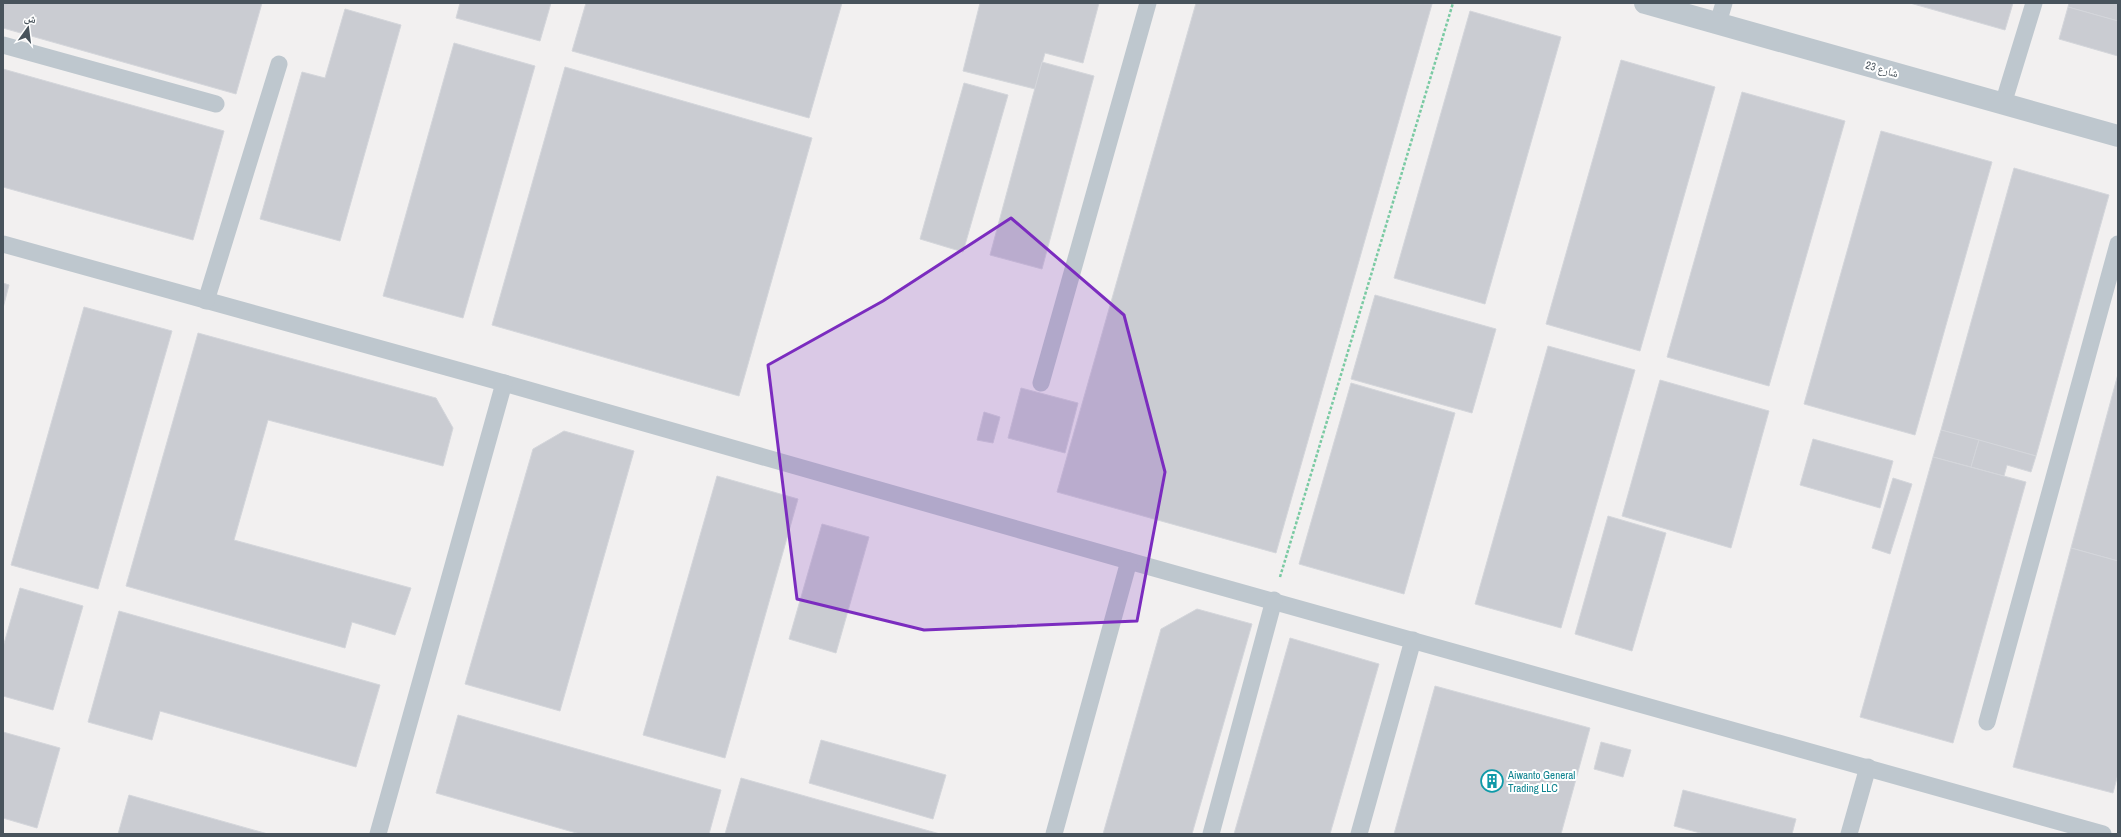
<svg xmlns="http://www.w3.org/2000/svg" width="2121" height="837" font-family="'Archivo Narrow','Noto Naskh Arabic',sans-serif">
<style>
.building{fill:#caccd2;stroke:#d4d6db}
.lines{fill:none;stroke-linecap:round;stroke-linejoin:round}
.path{stroke:#7acaa3;stroke-width:2.5;stroke-dasharray:3 2;stroke-linecap:butt}
.service{stroke:#bec7ce;stroke-width:17}
.tertiary{stroke:#bec7ce;stroke-width:22}
.marked{fill:#7b2cbf;fill-opacity:0.2;stroke:#7b2cbf;stroke-width:3;stroke-linejoin:round}
.labels{text-anchor:middle;stroke-width:4;stroke-linejoin:round;paint-order:stroke}
.street-label{font-size:11px;fill:#48535c;stroke:#fff}
.culture-label{font-size:11px;fill:#0d838f;stroke:#fff;text-anchor:start}
</style>
<rect width="100%" height="100%" fill="#f2f0f0"/>
<g class="building">
<polygon points="3,3 262,3 236,94 3,28"/>
<polygon points="460,3 551,3 540,41 456,18"/>
<polygon points="586,3 842,3 809,118 572,51"/>
<polygon points="980,3 1099,3 1083,63 1045,53 1035,89 963,71"/>
<polygon points="1196,3 1432,4 1276,553 1057,492"/>
<polygon points="1910,3 2013,3 2005,30"/>
<polygon points="2069,3 2118,3 2118,21 2068,7"/>
<polygon points="2068,7 2118,21 2118,56 2059,39"/>
<polygon points="345,9 401,25 340,241 260,219 302,72 325,78"/>
<polygon points="1470,11 1561,37 1485,304 1394,278"/>
<polygon points="454,43 535,66 463,318 383,296"/>
<polygon points="1621,60 1715,87 1640,351 1546,324"/>
<polygon points="1042,62 1094,76 1042,269 990,255"/>
<polygon points="565,67 812,138 739,396 492,325"/>
<polygon points="3,69 224,131 193,240 3,187"/>
<polygon points="964,83 1008,95 963,252 920,239"/>
<polygon points="1742,92 1845,121 1769,386 1667,357"/>
<polygon points="1881,131 1992,162 1915,435 1804,404"/>
<polygon points="2014,168 2109,195 2036,456 1941,430"/>
<polygon points="3,283 9,285 3,308"/>
<polygon points="1375,295 1496,329 1472,413 1351,379"/>
<polygon points="84,307 172,331 98,589 11,565"/>
<polygon points="198,333 436,398 453,428 443,466 268,420 234,540 411,588 395,635 352,622 345,648 126,586"/>
<polygon points="1548,346 1635,370 1561,628 1475,604"/>
<polygon points="2118,374 2118,561 2071,548"/>
<polygon points="1660,380 1769,411 1731,548 1622,516"/>
<polygon points="1351,383 1455,413 1404,594 1299,564"/>
<polygon points="1021,388 1078,403 1065,453 1008,438"/>
<polygon points="984,412 1000,417 993,443 977,440"/>
<polygon points="1941,430 1979,440 1971,467 1933,457"/>
<polygon points="564,431 634,451 560,711 465,684 533,449"/>
<polygon points="1813,439 1893,461 1880,508 1800,485"/>
<polygon points="1979,440 2036,456 2031,472 2007,465 2004,476 1971,467"/>
<polygon points="1933,457 2026,482 1953,743 1860,717"/>
<polygon points="717,476 798,499 725,758 643,735"/>
<polygon points="1893,478 1912,484 1890,554 1872,548"/>
<polygon points="1608,516 1666,533 1632,651 1575,634"/>
<polygon points="822,524 869,537 836,653 789,639"/>
<polygon points="2071,548 2118,561 2118,774 2113,793 2013,767"/>
<polygon points="20,588 83,606 53,710 3,696 3,647"/>
<polygon points="1197,609 1252,624 1192,834 1103,834 1161,629"/>
<polygon points="119,611 380,685 356,767 160,711 152,740 88,722"/>
<polygon points="1290,638 1379,664 1330,834 1234,834"/>
<polygon points="1435,686 1590,728 1561,834 1394,834"/>
<polygon points="458,715 721,790 709,834 580,834 436,793"/>
<polygon points="3,732 60,748 37,828 3,818"/>
<polygon points="821,740 946,775 933,819 809,783"/>
<polygon points="1601,742 1631,750 1623,777 1594,769"/>
<polygon points="741,778 940,834 725,834"/>
<polygon points="1683,790 1796,819 1792,834 1704,834 1674,826"/>
<polygon points="129,795 268,834 118,834"/>
</g>
<g class="lines">
<polyline class="path" points="1280,577 1453,3"/>
<g class="service">
<polyline points="1718,23 1724,3"/>
<polyline points="3,45 216,104"/>
<polyline points="2003,104 2034,3"/>
<polyline points="3,244 504,383 1129,561 2103,834"/>
<polyline points="206,301 279,64"/>
<polyline points="1041,383 1148,3"/>
<polyline points="1987,722 2118,244"/>
<polyline points="378,834 504,383"/>
<polyline points="1054,834 1129,561"/>
<polyline points="1211,834 1274,600"/>
<polyline points="1359,834 1413,640"/>
<polyline points="1849,834 1868,767"/>
</g>
<polyline class="tertiary" points="1645,3 2118,136"/>
</g>
<path class="marked" d="M1011 218 1124 315 1165 472 1137 621 924 630 797 599 768 365 883 301Z"/>
<defs>
<g id="building-ring" transform="scale(1.15)"><circle r="9.5" fill="#fff" stroke="#0f9aa8" stroke-width="1.5"/><path d="M-4-6H4V6H1V3H-1V6H-4ZM-2.5-4.3h1.7v1.8h-1.7ZM.8-4.3h1.7v1.8H.8ZM-2.5-1h1.7V.8h-1.7ZM.8-1h1.7V.8H.8Z" fill="#0f9aa8"/></g>
</defs>
<g fill-rule="evenodd">
<use href="#building-ring" x="1492" y="781"/>
</g>
<g class="labels">
<g class="street-label">
<text transform="translate(1882 69) rotate(16)" y="4">شارع 23</text>
</g>
<g class="culture-label">
<text x="1508" y="779">Aiwanto General<tspan x="1508" dy="13">Trading LLC</tspan></text>
</g>
</g>
<rect width="2121" height="837" fill="none" stroke="#48535c" stroke-width="8"/>
<g transform="translate(28 28) rotate(14)" stroke="#ffffff" stroke-width="3" paint-order="stroke">
<path d="M0-3L7 15L0 10L-7 15Z" fill="#48535c"/>
<text y="-6" font-size="11" font-weight="bold" text-anchor="middle" fill="#48535c">ش</text>
</g>
</svg>
